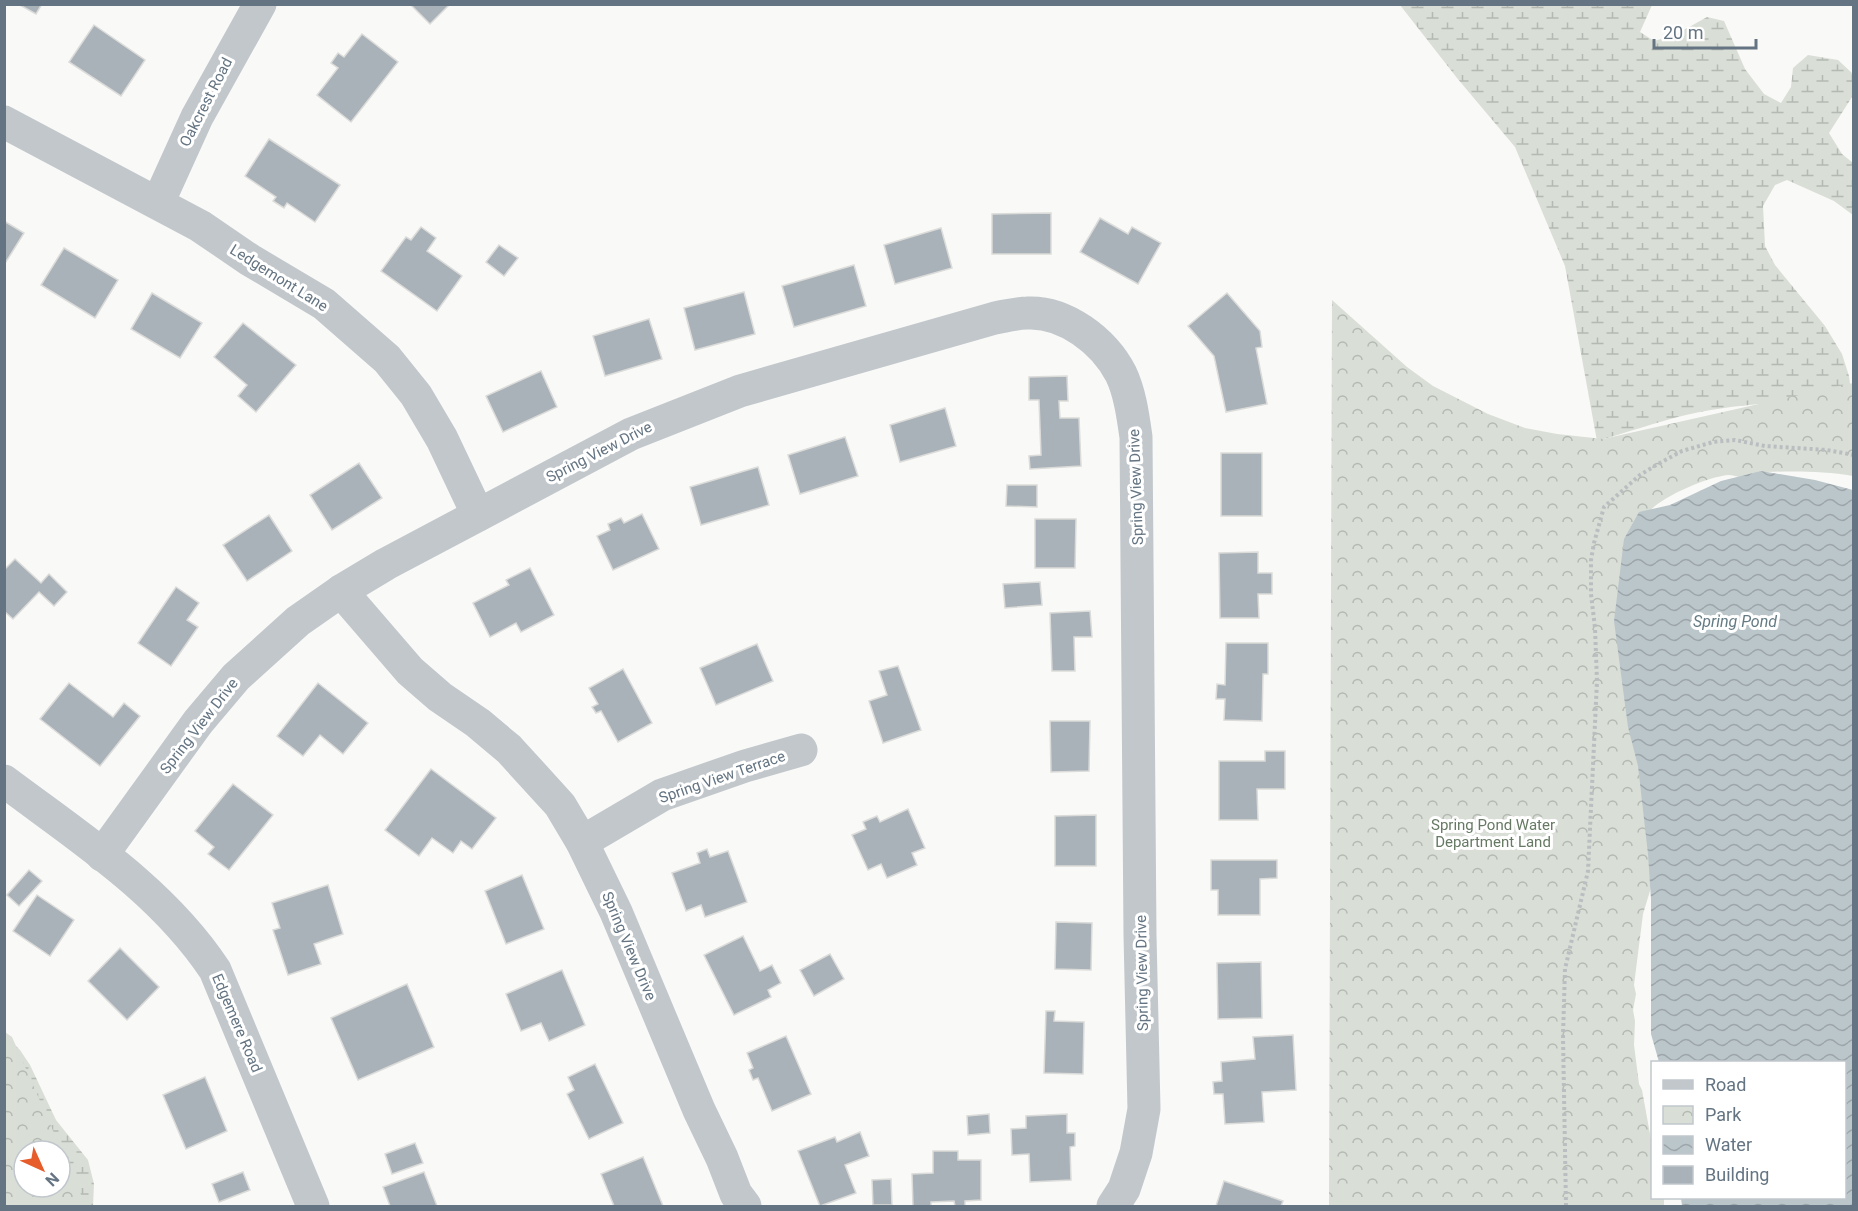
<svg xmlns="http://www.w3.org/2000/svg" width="1858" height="1211" font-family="Roboto,sans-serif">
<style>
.wetland{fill:url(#wetland-marsh);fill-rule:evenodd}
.park{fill:url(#park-crowns);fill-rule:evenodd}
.water{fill:url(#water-waves)}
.building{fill:#a9b2b8;stroke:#dbdbd9;stroke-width:1.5}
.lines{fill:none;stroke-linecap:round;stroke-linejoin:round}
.path{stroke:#babec1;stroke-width:4;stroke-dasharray:3 3;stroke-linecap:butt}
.minor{stroke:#c2c7cb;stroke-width:33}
.labels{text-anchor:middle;stroke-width:6;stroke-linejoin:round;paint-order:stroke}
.street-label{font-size:15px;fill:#647482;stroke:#fff}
.park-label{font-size:15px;fill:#667a63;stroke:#fff}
.water-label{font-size:16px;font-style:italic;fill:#647a83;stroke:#fff}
</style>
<defs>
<pattern id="wetland-marsh" width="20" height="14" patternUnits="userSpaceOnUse" patternTransform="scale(1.5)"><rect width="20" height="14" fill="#d9ded6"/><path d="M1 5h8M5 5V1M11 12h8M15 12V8" fill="none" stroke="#b4b9b3"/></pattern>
<pattern id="park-crowns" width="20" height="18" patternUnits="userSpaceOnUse" patternTransform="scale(1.5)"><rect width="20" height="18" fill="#d9ded6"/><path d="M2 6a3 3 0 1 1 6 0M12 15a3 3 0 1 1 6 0" fill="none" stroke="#b4b9b3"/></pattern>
<pattern id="water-waves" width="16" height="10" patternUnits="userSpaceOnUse" patternTransform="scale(1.5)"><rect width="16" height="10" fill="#bbc6cb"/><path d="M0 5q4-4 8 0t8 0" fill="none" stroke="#9ca5aa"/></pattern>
</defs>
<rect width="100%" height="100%" fill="#f9f9f7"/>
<g class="wetland">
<path d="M1400 5H1652L1640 32 1654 41 1675 35 1707 17 1724 21 1745 69 1764 94 1781 103 1791 87 1793 68 1808 55 1838 60 1853 74 1852 97 1829 133 1842 154 1853 163V215L1834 201 1787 180 1775 185 1763 206 1765 246 1775 265 1825 326 1842 354 1849 376 1852 400C1797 402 1740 402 1686 415 1656 422 1626 433 1597 441L1565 266 1515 147 1457 78Z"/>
<path d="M4 1034 20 1050 30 1065 56 1120 88 1160 94 1184 93 1206H5ZM24 1151H60V1187H24Z"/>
</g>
<g class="park">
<path d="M1332 300 1407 367 1433 386 1488 414 1525 428 1557 434 1603 439 1853 383V476C1825 471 1794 471 1765 472 1757 473 1750 477 1742 477 1737 477 1733 475 1728 475 1708 477 1662 496 1649 512L1642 754 1653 881 1643 914 1634 985 1636 994 1633 1010 1635 1021 1634 1045 1639 1084 1642 1090 1652 1145V1198H1664V1206H1329Z"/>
<path d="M5 1032 12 1037 86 1206H5ZM24 1151H60V1187H24Z"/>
</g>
<polygon class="water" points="1761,471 1815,480 1853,490 1853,1206 1682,1206 1681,1198 1844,1198 1844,1062 1659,1062 1651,1034 1651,899 1648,854 1638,766 1628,727 1614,621 1624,539 1639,512 1670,505 1721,481"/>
<g class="building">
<polygon points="18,4 42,4 36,14"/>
<polygon points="410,4 450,4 430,24"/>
<polygon points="94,25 145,60 121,96 69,62"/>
<polygon points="362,34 398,62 351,122 317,95 338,68 331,63 338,53 344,57"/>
<polygon points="269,139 340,185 315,222 287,203 284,208 273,201 276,197 245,176"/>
<polygon points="1051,213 1051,254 992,254 992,214"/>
<polygon points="1100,218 1128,234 1132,227 1161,243 1138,284 1080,252"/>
<polygon points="4,221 24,233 4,265"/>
<polygon points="421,227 436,238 427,251 462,276 437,311 381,271 406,237 411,240"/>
<polygon points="941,228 952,268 895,284 884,245"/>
<polygon points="499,245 518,258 504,276 486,262"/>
<polygon points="64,248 118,280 95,318 41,285"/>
<polygon points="854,265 866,306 794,327 782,286"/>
<polygon points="744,292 755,334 695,350 684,308"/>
<polygon points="152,293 202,323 180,358 131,329"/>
<polygon points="1227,293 1260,331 1262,347 1256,348 1267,404 1226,412 1214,356 1188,326"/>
<polygon points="649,319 662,359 605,376 593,336"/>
<polygon points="243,323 296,365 256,412 238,396 247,385 214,357"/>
<polygon points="541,371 557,407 503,432 486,396"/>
<polygon points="1067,376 1068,401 1059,401 1060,418 1079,418 1081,466 1030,469 1029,456 1041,455 1039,400 1029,400 1029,377"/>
<polygon points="945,408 956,446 900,462 890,425"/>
<polygon points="845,437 858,476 800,494 788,455"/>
<rect x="1221" y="453" width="41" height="63"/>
<polygon points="359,463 382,498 332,530 310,495"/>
<polygon points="758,467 769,505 701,525 690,487"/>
<polygon points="1007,485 1037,485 1037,507 1006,506"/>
<polygon points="642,514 659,549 613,570 597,536 610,530 608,524 621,518 624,523"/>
<polygon points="269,515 292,551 247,581 223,545"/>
<polygon points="1035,519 1076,519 1075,568 1035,568"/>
<polygon points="1258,552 1258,573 1272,573 1272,594 1258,594 1259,618 1220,618 1219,553"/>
<polygon points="15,559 41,583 49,574 67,592 54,606 39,592 13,619 4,611 4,570"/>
<polygon points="530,568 554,615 521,632 516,623 490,637 473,603 509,585 506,580"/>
<polygon points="1040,582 1042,605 1005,608 1003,584"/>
<polygon points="176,587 199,603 187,620 198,627 171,666 138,643"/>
<polygon points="1090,611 1092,637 1074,637 1075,671 1052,671 1050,613"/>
<polygon points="1226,643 1268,643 1268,674 1263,674 1262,721 1224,720 1225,699 1216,699 1217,684 1225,685"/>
<polygon points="757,644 773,681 716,705 700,668"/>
<polygon points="898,666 921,730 883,743 869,701 887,695 879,671"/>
<polygon points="623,669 652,723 618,742 601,711 596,713 592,707 598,704 589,688"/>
<polygon points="69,683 113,717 124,703 140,716 100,766 40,719"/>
<polygon points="318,683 368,723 343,754 320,735 303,756 277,736"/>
<polygon points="1050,721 1090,721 1089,771 1051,772"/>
<polygon points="1265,751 1285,751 1285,789 1257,789 1258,820 1219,820 1219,761 1265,761"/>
<polygon points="431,769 496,818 472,849 461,841 453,853 432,838 419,856 385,830"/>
<polygon points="233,784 273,815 229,870 208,854 214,847 195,831"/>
<polygon points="908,809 925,848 912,853 917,865 887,878 881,864 868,870 852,835 866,829 863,822 877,816 880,822"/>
<polygon points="1096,815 1096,866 1055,866 1055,816"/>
<polygon points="707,849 710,857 728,851 747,902 705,917 701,905 686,911 672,873 700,863 697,853"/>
<polygon points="1211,860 1277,860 1277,878 1260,879 1260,915 1218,915 1218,890 1211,890"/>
<polygon points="29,870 42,881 19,906 7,895"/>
<polygon points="522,875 544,929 506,944 485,891"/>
<polygon points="328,885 343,934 314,944 321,964 288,975 273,930 280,928 272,903"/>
<polygon points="37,895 74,920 50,956 13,931"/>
<polygon points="1056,922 1092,923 1091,970 1055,969"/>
<polygon points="743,936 760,971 772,965 781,983 768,990 771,997 734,1015 704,955"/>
<polygon points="120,948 159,987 127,1020 88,981"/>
<polygon points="830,954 844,979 814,996 800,970"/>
<polygon points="1261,962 1262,1018 1218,1019 1217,963"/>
<polygon points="562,970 585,1025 549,1041 541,1023 521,1031 506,994"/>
<polygon points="407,984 434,1047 358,1080 331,1018"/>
<polygon points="1046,1011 1055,1011 1054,1021 1084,1022 1083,1074 1044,1073"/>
<polygon points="1293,1035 1296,1090 1262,1092 1264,1122 1225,1124 1223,1094 1214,1094 1213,1082 1222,1081 1221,1062 1255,1059 1253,1037"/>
<polygon points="786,1036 811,1094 772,1111 758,1078 753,1080 749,1070 753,1068 747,1053"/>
<polygon points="595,1064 623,1123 589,1139 567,1094 574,1090 568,1077"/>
<polygon points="205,1077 227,1131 186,1149 163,1095"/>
<polygon points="989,1114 990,1133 968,1135 967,1116"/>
<polygon points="1067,1114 1067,1133 1075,1133 1075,1146 1070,1147 1071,1180 1030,1182 1029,1154 1012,1155 1011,1129 1026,1128 1026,1116"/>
<polygon points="860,1132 869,1156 845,1165 856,1193 820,1206 798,1151 835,1137 837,1142"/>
<polygon points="415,1143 423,1163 392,1174 385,1154"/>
<polygon points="933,1151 958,1151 958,1160 981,1160 981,1200 965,1201 965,1206 955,1206 954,1201 931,1202 931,1206 913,1206 912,1174 933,1173"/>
<polygon points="643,1157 663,1206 614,1206 601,1174"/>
<polygon points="243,1172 250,1190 219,1202 212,1184"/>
<polygon points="424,1172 437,1206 390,1206 383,1187"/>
<polygon points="891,1179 892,1205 873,1205 872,1180"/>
<polygon points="1224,1181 1283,1201 1281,1206 1216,1206"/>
</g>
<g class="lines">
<polyline class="path" points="1566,1206 1563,1036 1565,969 1588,871 1597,681 1595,628 1591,594 1591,560 1594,543 1604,507 1640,475 1658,464 1682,451 1713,442 1735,440 1765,446 1827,450 1854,455"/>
<g class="minor">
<polyline points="4,122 200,226 250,260 324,304 387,359 416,395 442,439 478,515"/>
<polyline points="158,203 197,117 260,4"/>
<polyline points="341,591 410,671 440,697 478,723 509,749 560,805 582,842 616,912 699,1110 722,1158 736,1194 745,1206"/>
<path d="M4 781C80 838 162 890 215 970L313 1206"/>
<polyline points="582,842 662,795 745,766 801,750"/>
<path d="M102 855 198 722 236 677 298 621 341 591 386 564 631 434 740 391 995 318C1006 316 1017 313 1027 313 1065 311 1104 341 1121 374 1130 393 1133 416 1136 437L1140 935 1144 1109 1136 1153 1124 1189 1113 1206"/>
</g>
</g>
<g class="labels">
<g class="street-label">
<text transform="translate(206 102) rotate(-63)" y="5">Oakcrest Road</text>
<text transform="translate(279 278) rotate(32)" y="5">Ledgemont Lane</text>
<text transform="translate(599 452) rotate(-27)" y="5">Spring View Drive</text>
<text transform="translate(1136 487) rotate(-92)" y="5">Spring View Drive</text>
<text transform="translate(199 726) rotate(-52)" y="5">Spring View Drive</text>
<text transform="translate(722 777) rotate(-19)" y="5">Spring View Terrace</text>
<text transform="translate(629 946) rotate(67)" y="5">Spring View Drive</text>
<text transform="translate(1142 973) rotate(-91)" y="5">Spring View Drive</text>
<text transform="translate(237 1023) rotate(67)" y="5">Edgemere Road</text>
</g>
<g class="park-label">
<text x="1493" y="830">Spring Pond Water<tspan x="1493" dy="17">Department Land</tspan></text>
</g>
<g class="water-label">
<text x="1735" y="627">Spring Pond</text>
</g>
</g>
<rect width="1858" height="1211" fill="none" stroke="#647482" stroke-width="12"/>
<rect x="1651" y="1061" width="195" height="138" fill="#ffffff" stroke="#c1c7cd" stroke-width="1.5"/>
<rect x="1663" y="1080" width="30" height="9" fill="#c2c7cb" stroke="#c1c7cd" stroke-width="1.5"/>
<text x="1705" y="1091" font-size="18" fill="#647482">Road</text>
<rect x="1663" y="1106" width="30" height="18" fill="url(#park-crowns)" stroke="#c1c7cd" stroke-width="1.5"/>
<text x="1705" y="1121" font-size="18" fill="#647482">Park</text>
<rect x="1663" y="1136" width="30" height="18" fill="url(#water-waves)" stroke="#c1c7cd" stroke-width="1.5"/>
<text x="1705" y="1151" font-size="18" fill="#647482">Water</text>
<rect x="1663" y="1166" width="30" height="18" fill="#a9b2b8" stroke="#c1c7cd" stroke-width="1.5"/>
<text x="1705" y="1181" font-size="18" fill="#647482">Building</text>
<g transform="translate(42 1169) rotate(135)"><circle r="28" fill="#ffffff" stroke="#c1c7cd" stroke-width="1.5"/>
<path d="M0-4.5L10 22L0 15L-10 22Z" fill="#e65c2b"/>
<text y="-9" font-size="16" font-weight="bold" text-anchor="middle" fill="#647482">N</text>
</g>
<path d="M1654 39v9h102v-9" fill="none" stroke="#647482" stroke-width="3"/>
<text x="1663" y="39" font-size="18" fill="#647482" stroke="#ffffff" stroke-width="4.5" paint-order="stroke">20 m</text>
</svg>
